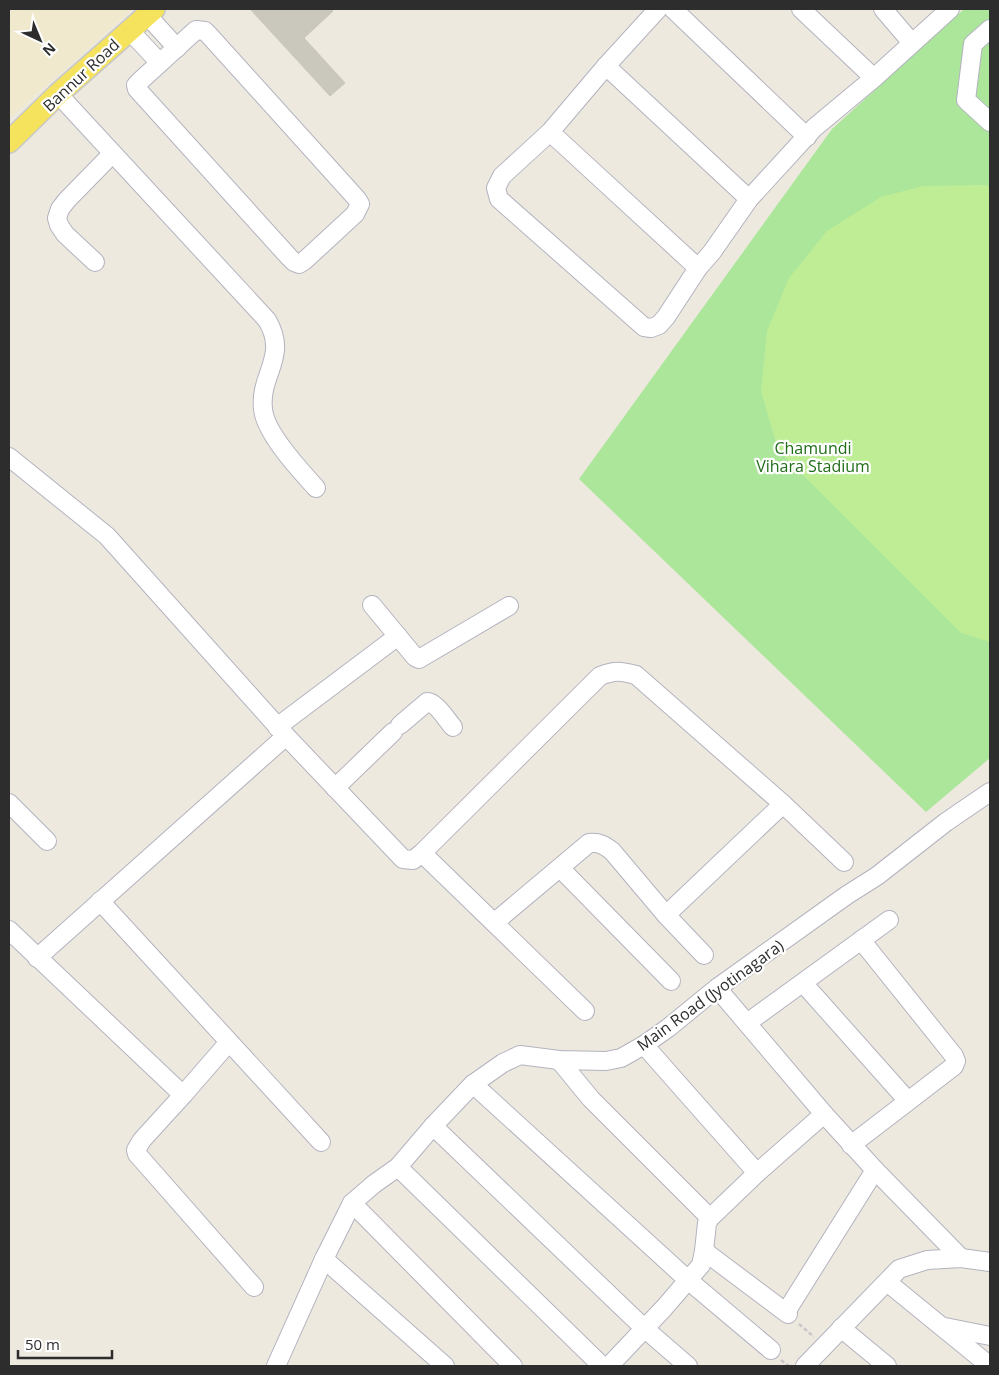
<svg xmlns="http://www.w3.org/2000/svg" width="999" height="1375" font-family="'Open Sans',sans-serif">
<style>
.education{fill:#f0e9ce}
.green{fill:#abe69a}
.pitch{fill:#beed96}
.building{fill:#cac7bd;stroke:#cac6b8}
.lines{fill:none;stroke-linecap:round;stroke-linejoin:round}
.minor-casing{stroke:#b3b3c0;stroke-width:20}
.major-casing{stroke:#c8c8c8;stroke-width:24}
.path{stroke:#c8c8c8;stroke-width:2.5;stroke-dasharray:4 2.5;stroke-linecap:butt}
.minor{stroke:#fff;stroke-width:18}
.major{stroke:#f5e35d;stroke-width:21}
.labels{text-anchor:middle;stroke-width:4.5;stroke-linejoin:round;paint-order:stroke}
.street-label{font-size:16px;fill:#2d2d2d;stroke:#fff}
.park-label{font-size:16px;fill:#216d19;stroke:#fff}
</style>
<rect width="100%" height="100%" fill="#eee9df"/>
<polygon class="education" points="9,9 133,9 9,119"/>
<polygon class="green" points="964,9 990,9 990,758 926,812 579,479 832,129"/>
<polygon class="pitch" points="985,185 990,186 990,642 961,633 778,450 761,391 767,331 789,278 827,231 881,197 923,186"/>
<polygon class="building" points="250,9 331,9 333,11 304,38 345,83 330,96"/>
<g class="lines">
<g class="minor-casing">
<g id="minor">
<polyline points="658,9 606,66 550,132 502,176 496,188 499,199 644,327 651,328 659,325 666,317 698,268 712,252 749,199 814,128 874,78 950,9"/>
<polyline points="673,9 807,137"/>
<polyline points="801,9 874,78"/>
<polyline points="883,9 912,43"/>
<polyline points="147,15 177,48"/>
<polyline points="990,29 973,44 966,100 990,122"/>
<polyline points="129,30 160,63"/>
<polygon points="196,30 205,31 208,34 357,199 360,204 355,214 304,261 299,264 294,262 289,257 137,89 136,85 139,82"/>
<polyline points="606,66 749,199"/>
<path d="M58 94 267 320C289 357 259 374 263 409 265 433 300 470 316 488"/>
<polyline points="550,132 698,268"/>
<polyline points="95,262 65,234 59,225 57,218 60,209 67,200 112,154"/>
<path d="M9 457 107 536 286 736 403 859 413 860 422 853 600 676C615 670 621 671 636 675L783 804 844 862"/>
<polyline points="372,605 415,657 419,659 509,606"/>
<path d="M400 725 427 702C436 702 447 720 453 727"/>
<polyline points="277,727 398,636"/>
<polyline points="335,788 393,732"/>
<polyline points="9,803 47,841"/>
<polyline points="422,853 585,1011"/>
<polyline points="560,868 671,981"/>
<polyline points="100,901 321,1142"/>
<polyline points="666,915 783,804"/>
<path d="M495 922 589 843C599 842 604 845 612 851L666 915 704 955"/>
<polyline points="9,930 183,1095"/>
<polyline points="37,958 286,736"/>
<polyline points="803,983 908,1101"/>
<polyline points="717,988 824,1114 875,1170 961,1258"/>
<polyline points="747,1023 889,920"/>
<polyline points="229,1042 183,1095 142,1140 136,1150 137,1154 254,1287"/>
<polyline points="644,1045 757,1173"/>
<polyline points="559,1060 591,1099 710,1218"/>
<polyline points="473,1084 688,1280 771,1350"/>
<polyline points="433,1126 644,1328 688,1366"/>
<polyline points="851,1145 954,1066 956,1061 954,1056 861,940"/>
<polyline points="398,1167 602,1366"/>
<polyline points="352,1203 513,1366"/>
<polyline points="704,1251 788,1314"/>
<polyline points="324,1259 445,1366"/>
<polyline points="887,1282 990,1366"/>
<polyline points="786,1312 875,1170"/>
<polyline points="945,1327 990,1336"/>
<polyline points="841,1328 887,1366"/>
<polyline points="276,1366 324,1259 352,1203 374,1184 398,1167 433,1126 473,1084 503,1063 520,1055 559,1060 606,1061 621,1058 644,1045 668,1028 717,988 847,895 877,876 946,822 990,792"/>
<polyline points="609,1366 664,1308 701,1265 704,1251 707,1223 710,1218 757,1173 824,1114"/>
<polyline points="805,1366 899,1269 927,1260 961,1258 990,1262"/>
</g>
</g>
<g class="major-casing">
<polyline id="major" points="9,142 58,94 154,9"/>
</g>
<g class="path">
<polyline points="799,1324 814,1337"/>
<polyline points="781,1360 789,1366"/>
</g>
<use href="#minor" class="minor"/>
<use href="#major" class="major"/>
</g>
<g class="labels">
<g class="street-label">
<text transform="translate(81 75) rotate(-43)" y="6">Bannur Road</text>
<text transform="translate(710 995) rotate(-36)" y="6">Main Road (Jyotinagara)</text>
</g>
<g class="park-label">
<text x="813" y="454">Chamundi<tspan x="813" dy="18">Vihara Stadium</tspan></text>
</g>
</g>
<rect width="999" height="1375" fill="none" stroke="#2d2d2d" stroke-width="20"/>
<g transform="translate(40 40) rotate(136)" stroke="#ffffff" stroke-width="4" paint-order="stroke">
<path d="M0-4L9 19L0 12L-9 19Z" fill="#2d2d2d"/>
<text y="-8" font-size="14" font-weight="bold" text-anchor="middle" fill="#2d2d2d">N</text>
</g>
<path d="M18 1350v8h94v-8" fill="none" stroke="#2d2d2d" stroke-width="2.5"/>
<text x="25" y="1350" font-size="15" fill="#2d2d2d" stroke="#ffffff" stroke-width="4" paint-order="stroke">50 m</text>
</svg>
